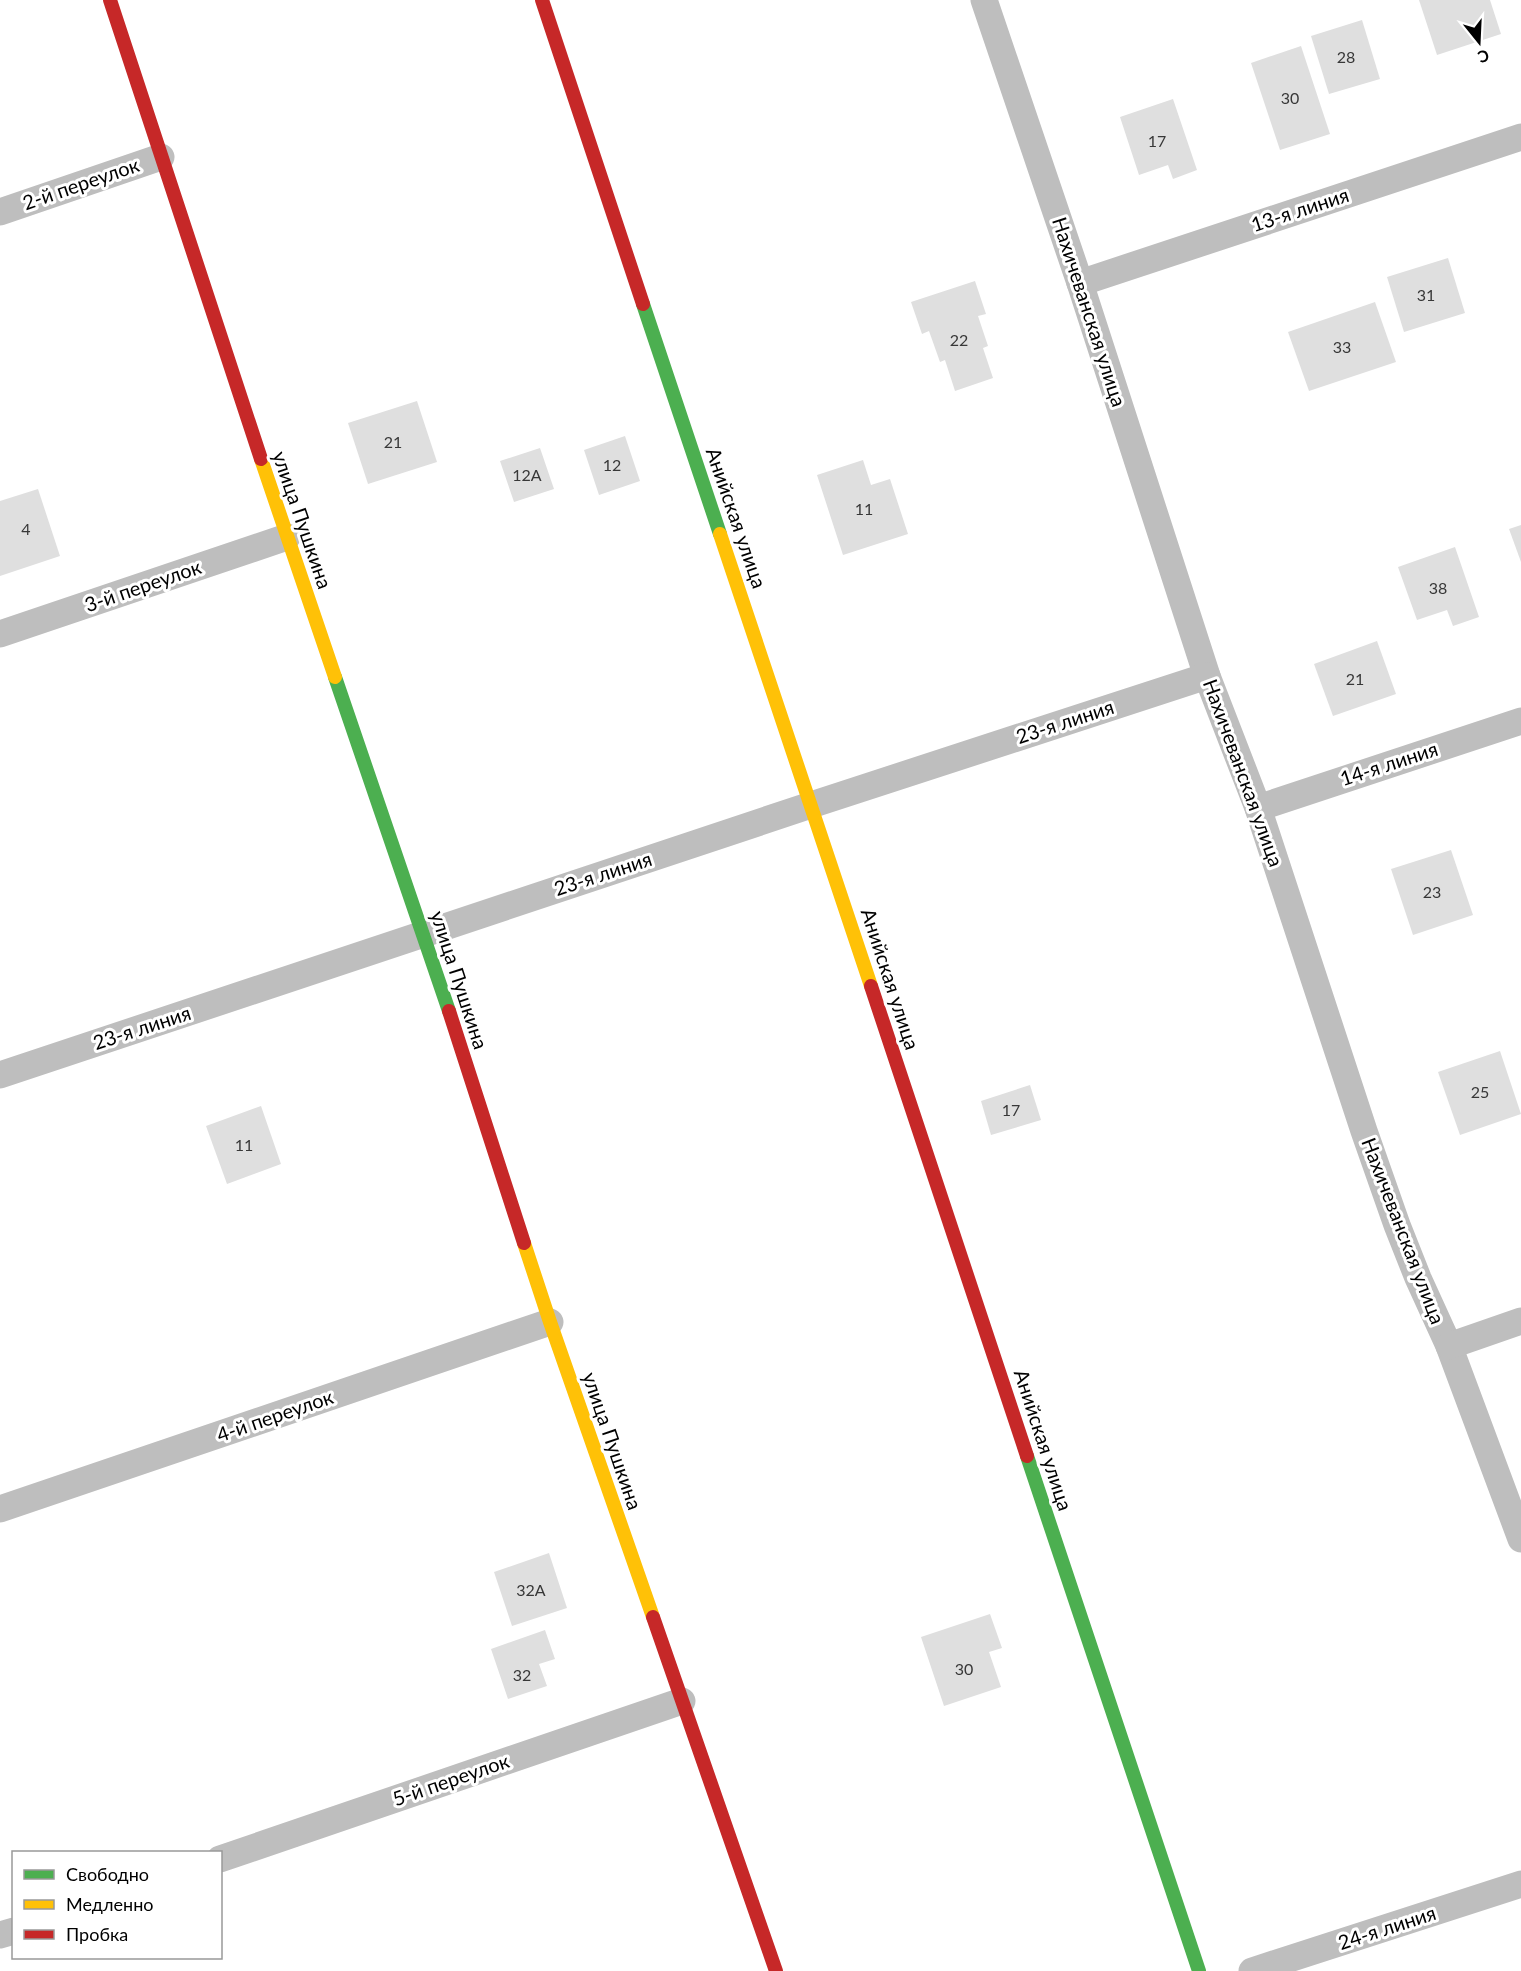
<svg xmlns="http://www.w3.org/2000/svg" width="1521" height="1971" font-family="Lato,sans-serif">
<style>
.building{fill:#dfdfdf}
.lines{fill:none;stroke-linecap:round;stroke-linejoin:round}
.street{stroke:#bebebe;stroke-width:27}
.fast{stroke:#4caf50;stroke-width:14}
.slow{stroke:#ffc107;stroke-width:14}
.jam{stroke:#c62828;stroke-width:14}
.labels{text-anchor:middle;stroke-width:6;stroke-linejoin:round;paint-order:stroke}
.number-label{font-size:16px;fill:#383838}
.street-label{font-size:20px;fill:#000;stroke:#fff}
</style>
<rect width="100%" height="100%" fill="#fff"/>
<g class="building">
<polygon points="1419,0 1490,0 1501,34 1437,55"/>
<polygon points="1362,20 1380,79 1329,94 1311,36"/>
<polygon points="1301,46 1330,134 1280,150 1251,63"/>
<polygon points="1173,99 1197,170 1173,179 1168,165 1139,175 1120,117"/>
<polygon points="1448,258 1465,313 1404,332 1387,277"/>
<polygon points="975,281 986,314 978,316 988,346 983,348 993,378 955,391 945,360 940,362 929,331 922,334 911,302"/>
<polygon points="1375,302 1396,362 1309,391 1288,332"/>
<polygon points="417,401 437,462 368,484 348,423"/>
<polygon points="625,436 640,481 599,495 584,450"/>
<polygon points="540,448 554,489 514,502 500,461"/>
<polygon points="863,460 871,485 890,479 908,534 843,555 817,475"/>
<polygon points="38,489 60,556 0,576 0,501"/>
<polygon points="1521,525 1521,562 1509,529"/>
<polygon points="1455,547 1479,617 1453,626 1447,610 1417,620 1398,567"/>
<polygon points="1377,641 1396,694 1333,716 1314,664"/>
<polygon points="1451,850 1473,915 1413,935 1391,869"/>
<polygon points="1500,1051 1521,1114 1460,1135 1438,1072"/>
<polygon points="1030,1085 1041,1120 991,1135 981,1101"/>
<polygon points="261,1106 281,1164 227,1184 206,1126"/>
<polygon points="549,1553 567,1608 512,1626 494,1572"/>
<polygon points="990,1614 1002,1648 989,1652 1001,1687 944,1706 921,1637"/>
<polygon points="545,1630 555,1659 539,1664 547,1686 508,1699 491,1649"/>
</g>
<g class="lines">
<g class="street">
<polyline points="984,0 1080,283 1207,676 1258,808 1364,1131 1397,1225 1418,1278 1449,1346 1521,1539"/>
<polyline points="0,212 161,157"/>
<polyline points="1080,283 1521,137"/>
<polyline points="0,634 287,537"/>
<polyline points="1258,808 1521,721"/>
<polyline points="0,1075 811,805 1207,676"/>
<polyline points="1449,1346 1521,1321"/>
<polyline points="0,1509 550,1322"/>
<polyline points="220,1859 682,1701"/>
<polyline points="0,1935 14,1931"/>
<polyline points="1252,1971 1521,1884"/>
</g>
<g class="fast">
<polyline points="643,304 720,534"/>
<polyline points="335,677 449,1011"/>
<polyline points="1027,1456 1199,1971"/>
</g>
<g class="slow">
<polyline points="261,459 335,677"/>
<polyline points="720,534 871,986"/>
<polyline points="524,1243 550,1322 653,1617"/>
</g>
<g class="jam">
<polyline points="110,0 261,459"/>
<polyline points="542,0 643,304"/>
<polyline points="871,986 1027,1456"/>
<polyline points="449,1011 524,1243"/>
<polyline points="653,1617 776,1971"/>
</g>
</g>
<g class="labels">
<g class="number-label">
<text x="1346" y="63">28</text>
<text x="1290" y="104">30</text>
<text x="1157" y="147">17</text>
<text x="1426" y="301">31</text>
<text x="959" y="346">22</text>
<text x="1342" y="353">33</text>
<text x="393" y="448">21</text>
<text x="612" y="471">12</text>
<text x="527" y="481">12А</text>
<text x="864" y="515">11</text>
<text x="26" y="535">4</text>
<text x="1438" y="594">38</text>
<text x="1355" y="685">21</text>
<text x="1432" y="898">23</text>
<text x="1480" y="1098">25</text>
<text x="1011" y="1116">17</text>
<text x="244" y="1151">11</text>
<text x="531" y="1596">32А</text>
<text x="964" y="1675">30</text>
<text x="522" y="1681">32</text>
</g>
<g class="street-label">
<text transform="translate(81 184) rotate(-19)" y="7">2-й переулок</text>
<text transform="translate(1300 210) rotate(-18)" y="7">13-я линия</text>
<text transform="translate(1089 312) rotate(72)" y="7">Нахичеванская улица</text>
<text transform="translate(736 518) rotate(71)" y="7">Анийская улица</text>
<text transform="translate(302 520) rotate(71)" y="7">улица Пушкина</text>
<text transform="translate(143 586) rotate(-19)" y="7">3-й переулок</text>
<text transform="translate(1065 722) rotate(-18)" y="7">23-я линия</text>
<text transform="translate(1389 764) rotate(-18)" y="7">14-я линия</text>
<text transform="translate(1243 773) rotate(70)" y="7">Нахичеванская улица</text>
<text transform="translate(603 874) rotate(-18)" y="7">23-я линия</text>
<text transform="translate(890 979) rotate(72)" y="7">Анийская улица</text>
<text transform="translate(459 980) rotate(72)" y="7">улица Пушкина</text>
<text transform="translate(142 1028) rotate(-18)" y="7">23-я линия</text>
<text transform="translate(1403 1231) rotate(69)" y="7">Нахичеванская улица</text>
<text transform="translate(275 1416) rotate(-19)" y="7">4-й переулок</text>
<text transform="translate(1043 1440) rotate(72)" y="7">Анийская улица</text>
<text transform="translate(612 1441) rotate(71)" y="7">улица Пушкина</text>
<text transform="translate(451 1780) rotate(-19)" y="7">5-й переулок</text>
<text transform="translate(1387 1928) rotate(-18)" y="7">24-я линия</text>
</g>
</g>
<rect x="12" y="1851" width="210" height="108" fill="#ffffff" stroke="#999999" stroke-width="1.5"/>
<rect x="24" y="1870" width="30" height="9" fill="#4caf50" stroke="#999999" stroke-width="1.5"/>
<text x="66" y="1881" font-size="18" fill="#000000">Свободно</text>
<rect x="24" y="1900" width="30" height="9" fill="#ffc107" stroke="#999999" stroke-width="1.5"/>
<text x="66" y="1911" font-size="18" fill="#000000">Медленно</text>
<rect x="24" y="1930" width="30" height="9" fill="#c62828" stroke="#999999" stroke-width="1.5"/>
<text x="66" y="1941" font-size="18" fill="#000000">Пробка</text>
<g transform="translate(1479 42) rotate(162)" stroke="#ffffff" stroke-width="4.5" paint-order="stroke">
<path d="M0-4.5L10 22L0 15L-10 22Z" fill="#000000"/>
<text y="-9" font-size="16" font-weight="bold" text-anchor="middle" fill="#000000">С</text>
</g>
</svg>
